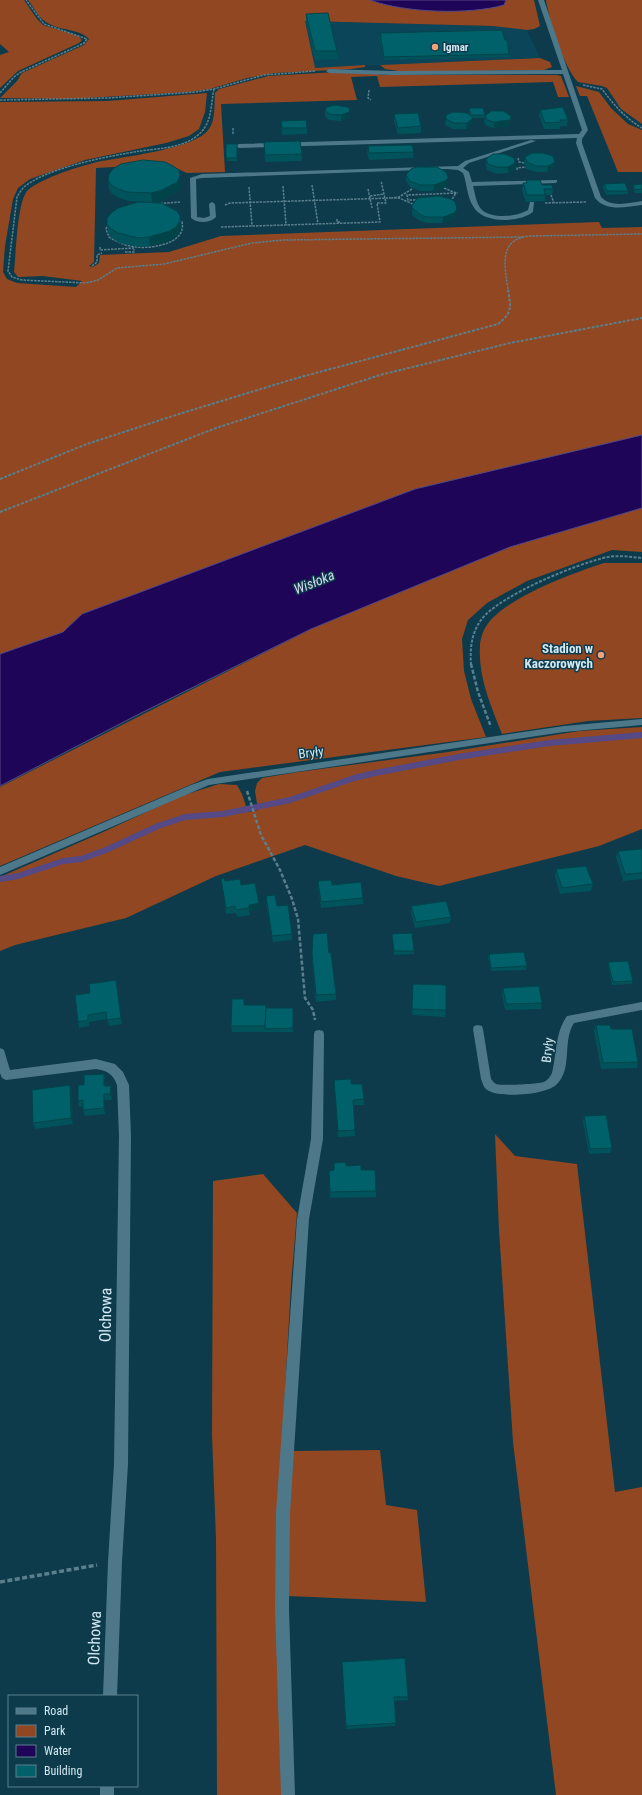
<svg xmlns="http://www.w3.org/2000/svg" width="642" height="1795" font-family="'Roboto Condensed',sans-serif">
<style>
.built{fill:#0a4559}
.green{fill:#914721}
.water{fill:#1f0557;stroke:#554986}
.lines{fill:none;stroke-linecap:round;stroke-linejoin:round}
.stream{stroke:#554986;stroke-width:6}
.path-far3{stroke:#5b7f8d;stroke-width:1.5;stroke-dasharray:2.5 1;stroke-linecap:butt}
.path-far2{stroke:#5b7f8d;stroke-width:2;stroke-dasharray:3 1.5;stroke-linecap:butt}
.path-far1{stroke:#5b7f8d;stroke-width:2.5;stroke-dasharray:4 2;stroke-linecap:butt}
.path{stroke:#5b7f8d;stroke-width:3.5;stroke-dasharray:5 2.5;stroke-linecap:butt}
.minor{fill:#4d788a;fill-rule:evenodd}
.wall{fill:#00535b}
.shaded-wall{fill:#00444a}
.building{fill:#00616a;stroke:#00444a}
.poi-dot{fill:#f1a17c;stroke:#0d3b4b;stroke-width:1.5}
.labels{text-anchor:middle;stroke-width:3;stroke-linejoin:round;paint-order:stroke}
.far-poi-label{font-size:11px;font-weight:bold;fill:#d2e8f2;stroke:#0d3b4b;text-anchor:start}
.poi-label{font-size:13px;font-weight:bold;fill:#d2e8f2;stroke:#0d3b4b;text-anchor:end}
.street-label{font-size:13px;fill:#d2e8f2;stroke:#0d3b4b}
.water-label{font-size:14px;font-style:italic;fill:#d9d9f0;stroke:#0d3b4b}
.near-street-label{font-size:16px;fill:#d2e8f2;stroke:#0d3b4b}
</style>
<rect width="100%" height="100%" fill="#0d3b4b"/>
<polygon class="built" points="304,21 492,26 527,30 540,58 314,68"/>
<g class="green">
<polygon points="0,0 24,0 37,19 43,25 78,36 82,40 79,43 18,71 0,88 0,55 9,52 0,44"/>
<path d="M28 0H370C413 16 460 8 504 5L506 0H534L540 26 534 29 527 30 492 26 305 21 315 68 365 65V67L351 69 275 73 247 78 210 89 189 92 69 99 0 98 17 81 22 73 84 45 89 39C79 28 58 31 46 22 38 17 34 7 28 0Z"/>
<path d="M546 0H642V124L621 109 607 88 602 86 578 82C564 68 549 20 546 0Z"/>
<polygon points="540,58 550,62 552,67 544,70 405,72 385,69 380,65"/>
<path d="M354 71 384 75H557L561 76 569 97H558L553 82 380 87 377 76 351 77 357 100 221 104 225 172 187 173 166 164 96 168 94 262 89 266 93 267 99 263 100 255 169 252 221 236 599 222 602 228 642 227V435L415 489 82 614 63 632 0 654V102L107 101 207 93 205 112 199 129 189 136 166 143 85 160 30 179 18 188 13 199 5 246 3 272 7 279 17 283 76 287 82 281 43 276 18 277 14 272C16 254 17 204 27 191 33 185 43 181 51 177 65 171 81 166 97 162 121 157 196 149 209 129 216 119 214 104 215 93L219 89 268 76Z"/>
<polygon points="576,86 599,92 611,108 628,124 642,130 642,172 618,172 587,96 580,96"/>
<polygon points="642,508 642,552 612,550 527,581 487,603 468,620 462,639 464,671 471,699 486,737 220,772 0,866 0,787 311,629 510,547"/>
<path d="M604 563H642V718L588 721 502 734C491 706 478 677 480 646 480 640 483 630 487 625 505 598 573 573 604 563Z"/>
<polygon points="642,727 642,829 599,846 439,886 396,876 305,845 216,876 126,918 15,945 0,951 0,877 101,833 181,796 219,784 237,785 242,794 248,812 258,810 255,791 257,783 262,778 298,772 448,752 579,731"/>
<polygon points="495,1134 515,1156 577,1164 615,1492 642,1487 642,1795 556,1795 513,1442 499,1230"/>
<polygon points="263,1174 297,1213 291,1285 276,1549 283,1795 217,1795 216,1539 212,1435 213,1181"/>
<polygon points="380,1450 386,1505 417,1510 426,1602 288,1596 288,1514 293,1451"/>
</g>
<g class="water">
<path d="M370 0H506L504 5C470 15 404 13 370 0Z"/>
<polygon points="642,435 642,508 510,547 311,629 141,713 0,786 0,654 63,632 82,614 415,489"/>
</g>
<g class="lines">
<polyline class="stream" points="0,879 18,876 63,861 81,859 106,850 158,826 185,817 223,814 290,800 354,778 375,773 464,756 549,743 642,735"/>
<g class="path-far3">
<path d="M583 85 602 89C614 105 625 118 642 128"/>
<path d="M214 89C211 102 212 119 203 130 188 148 162 148 140 151 110 156 48 167 24 187 21 190 19 194 17 197L8 271 12 277 22 280 86 283 98 280 117 268 164 264 252 243 284 240 523 237"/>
<polyline points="369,90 368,98 371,100"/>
<polyline points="0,93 14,77 21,72 76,47 84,43 87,39 44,24 26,0"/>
<polyline points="0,100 108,98 195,92 214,89 264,75 316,71"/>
<polyline points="233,128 233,135"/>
<polyline points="518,158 519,162 525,163"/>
<polyline points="517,170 517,168 526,167"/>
<polyline points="312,185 318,224"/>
<polyline points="283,186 286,225"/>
<polyline points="249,187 252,226"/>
<polyline points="444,188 456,193 451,201"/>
<polyline points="368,189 372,208"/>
<polyline points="412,189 399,197 392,198 399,198 415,205"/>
<polyline points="551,195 554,203"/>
<polyline points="370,196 384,194"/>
<polyline points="419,200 408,200 407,195 458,193"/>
<polyline points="151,202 152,204 180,202"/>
<polyline points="545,203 586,202"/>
<polyline points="225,205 230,203 392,198"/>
<path d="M142 210 171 215 182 222C187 244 151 249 136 247 126 246 117 242 109 237L106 229C113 214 127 211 142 210Z"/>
<polyline points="337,219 337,222 340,222"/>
<polyline points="221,227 380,222 377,203 386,203 381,181"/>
<polyline points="100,247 100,250 134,248"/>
<polyline points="125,252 134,252 134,249"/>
<polyline points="92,266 97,262 97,255 102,253"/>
<path d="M508 289C504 264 499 238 531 236L642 234"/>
</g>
<g class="path-far2">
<path d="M0 479 87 444 179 414 297 378 498 324C514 311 510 307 508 288"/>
<polyline points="0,512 216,428 380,375 510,343 642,318"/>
<path d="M471 665C470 649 471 634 481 620 498 596 578 563 608 557 619 555 631 557 642 558"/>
</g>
<g class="path-far1">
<polyline points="471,664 478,692 491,727"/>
<polyline points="247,791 261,835 280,870 292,899 298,919 305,998 313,1010 315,1020"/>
</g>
<polyline class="path" points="0,1582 97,1565"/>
<g class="minor">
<path d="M538 0H544L588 130 582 139V143L601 197C611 208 629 203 642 201V205C626 207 606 212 595 198L576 143 577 138 239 148 236 146 239 144 579 134 582 130 563 74 393 75 329 73 326 71 329 69 393 71 562 70Z"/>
<path d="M531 140 536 141 469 163 463 168 469 172 472 182 557 180V182L555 183 473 186C475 193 476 204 482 210 492 219 517 217 528 210L530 202H534L533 212C519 223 482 224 473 206 467 197 467 183 463 173L458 170 447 169 202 178 196 179 197 217 204 218 210 216 209 204 212 202 215 204 216 217C210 223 198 224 191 218L190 178 202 174 458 166 465 161Z"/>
<polygon points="642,719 642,725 564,732 209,785 0,875 0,867 191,785 208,779 564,726"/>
<path d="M642 1002V1010L574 1023C562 1041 573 1068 557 1084 547 1095 502 1098 489 1091 484 1089 483 1084 481 1079L473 1029 474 1026 478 1025 482 1026 483 1029 491 1079C493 1081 494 1083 496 1084 500 1086 538 1084 544 1082 548 1080 550 1077 552 1073 557 1053 555 1033 567 1016Z"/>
<polygon points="319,1030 323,1031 324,1034 323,1139 309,1219 290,1513 289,1610 295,1795 281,1795 275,1610 276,1513 297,1219 311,1139 314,1034 315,1031"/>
<path d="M0 1048 4 1050 10 1070 96 1059 115 1064 123 1072 129 1085 131 1136 128 1464 122 1562 117 1696H103L108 1562 114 1464 119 1136 117 1085C113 1074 108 1071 96 1069L6 1080 2 1078 0 1073Z"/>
<rect x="100" y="1786" width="14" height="9"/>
</g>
</g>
<g class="wall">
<polygon points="306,14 337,51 337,59 315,60 306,23"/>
<polygon points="380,33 509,54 509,57 384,60 379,36"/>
<polygon points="469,108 485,115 510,122 509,126 494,128 487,126 484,122 485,118 473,118 473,124 466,129 453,129 445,125 446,119 470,115 469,111"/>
<polygon points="325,110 350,110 350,116 349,118 341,121 329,120 325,116"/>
<polygon points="540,110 568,120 567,126 560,126 560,129 544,129 539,116"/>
<polygon points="394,114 421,126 421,133 398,134 394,121"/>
<polygon points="281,121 307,128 307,134 282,135"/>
<polygon points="264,142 302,154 302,161 265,162"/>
<polygon points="226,144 237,144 237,161 227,161"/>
<polygon points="368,146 414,152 413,158 369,160 367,152"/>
<polygon points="525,157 555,162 554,168 547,172 536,172 526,169 524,163"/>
<polygon points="486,159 515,169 508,173 497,174 487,170 486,165"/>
<polygon points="406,175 447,185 444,188 433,191 420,191 410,187 406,181"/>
<polygon points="108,180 181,185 178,191 163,200 152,202 129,201 119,198 112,194 109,189"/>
<polygon points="526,180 553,189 552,195 545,195 545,201 526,202 522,190 523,183 526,183"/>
<polygon points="604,184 628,191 628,194 606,195 603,187"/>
<polygon points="642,184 642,193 635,193 633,188 633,185"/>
<polygon points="412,205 456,216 453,219 442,223 427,223 420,221 412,215"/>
<polygon points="180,216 181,231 177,236 170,241 150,246 139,247 119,243 112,238 108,233 107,224"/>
<polygon points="642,849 642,879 623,881 616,857 618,851"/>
<polygon points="556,869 593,884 591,891 560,894 555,876"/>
<polygon points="221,879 225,881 241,885 259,903 259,909 249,911 250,915 237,917 236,913 226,914"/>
<polygon points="318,881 332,885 363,898 363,904 321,908 318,887"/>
<polygon points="266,896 277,906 292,934 292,940 273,942 266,903"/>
<polygon points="411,906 451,917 450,923 415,928 411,913"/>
<polygon points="392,934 414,951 414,954 394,955"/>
<polygon points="329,953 336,994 336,1000 316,1002 312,960 312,954"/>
<polygon points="489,954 527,966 526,970 491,971 488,957"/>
<polygon points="608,962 633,981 632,984 612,985 608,965"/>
<polygon points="116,980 122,1024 109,1026 107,1019 89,1022 89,1026 79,1028 78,1022"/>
<polygon points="413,984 446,1010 445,1017 412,1015"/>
<polygon points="503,988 542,1003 541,1009 505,1010 502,994"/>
<polygon points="244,999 244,1005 266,1008 293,1008 293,1032 232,1032 231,1026"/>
<polygon points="596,1025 611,1029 638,1062 637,1068 601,1069 594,1031"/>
<polygon points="104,1074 105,1080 105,1086 112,1092 112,1100 105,1100 105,1114 85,1116 83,1110 83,1106 79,1107 78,1101 84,1085"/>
<polygon points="334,1080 351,1084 364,1099 364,1105 353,1105 355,1130 355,1136 338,1137"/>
<polygon points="70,1085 72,1091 73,1124 35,1129 33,1123"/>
<polygon points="584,1116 612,1148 610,1153 589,1154 583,1122"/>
<polygon points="346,1166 361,1170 376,1191 376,1197 330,1198 329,1171 334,1170"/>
<polygon points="342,1662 408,1697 408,1700 394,1701 396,1723 395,1726 346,1729"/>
</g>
<g class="shaded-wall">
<polygon points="350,110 350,116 349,118 341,121 341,115"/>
<polygon points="511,116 509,126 494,128 494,122"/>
<polygon points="473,118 473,124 466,129 467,123"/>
<polygon points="555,162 554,168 547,172 548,166"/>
<polygon points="515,163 515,169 508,173 508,167"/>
<polygon points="180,176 181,185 178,191 163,200 152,202 151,193"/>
<polygon points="448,178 447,185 444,188 433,191 434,185"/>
<polygon points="457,209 456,216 453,219 442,223 443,217"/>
<polygon points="180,216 181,231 177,236 170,241 150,246 149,237"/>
<polygon points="259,903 259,909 249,911 249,905"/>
<polygon points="104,1074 105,1080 105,1092 104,1086"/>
<polygon points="70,1085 72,1091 73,1124 71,1118"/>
<polygon points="111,1086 112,1092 112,1100 110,1094"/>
<polygon points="104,1094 105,1100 105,1114 104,1108"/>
</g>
<g class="building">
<polygon points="328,13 337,51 315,51 306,14"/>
<polygon points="502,30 505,40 507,40 509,54 384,57 380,33"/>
<polygon points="334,105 348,107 350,110 349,112 341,115 329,114 325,110 327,107"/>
<polygon points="563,107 568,120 560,120 561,122 545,123 540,110"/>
<polygon points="469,108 483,108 485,115 471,115"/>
<polygon points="491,111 503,111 511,116 510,120 494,122 487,120 485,116"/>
<polygon points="453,112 467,113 473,118 467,123 454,123 446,119 446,115"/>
<polygon points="418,113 421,126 398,128 394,114"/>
<polygon points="306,120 307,128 282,128 281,121"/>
<polygon points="300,141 302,154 265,155 264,142"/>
<rect x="226" y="144" width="11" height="14"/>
<polygon points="412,145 414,152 369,153 368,146"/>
<polygon points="532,153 543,153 553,156 555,162 548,166 536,166 527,162 525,157"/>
<polygon points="493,154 505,154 514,158 515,163 508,167 497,167 488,164 486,159"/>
<polygon points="143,160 165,162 173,166 179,170 180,176 177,182 162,190 151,193 128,192 118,189 111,185 108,180 109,174 113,169 121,164"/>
<polygon points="416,167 437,167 446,172 448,178 445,181 434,185 420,185 410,181 406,175 411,169"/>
<polygon points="526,180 540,180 542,185 552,185 553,189 544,189 545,195 527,195 523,183 527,183"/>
<polygon points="625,183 628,191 607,191 604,184"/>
<polygon points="642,184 642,189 635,190 633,185"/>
<polygon points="439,196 451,199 455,202 457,209 454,213 443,217 427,217 421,215 412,208 412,205 418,198"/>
<polygon points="138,202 161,203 177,211 180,216 180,221 176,227 170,231 149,237 138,238 118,233 111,229 107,224 107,218 111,213 118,208"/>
<polygon points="642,849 642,873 625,874 618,851"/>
<polygon points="586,866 593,884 562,888 556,869"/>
<polygon points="224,878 225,881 240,879 241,885 255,883 259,903 249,905 249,908 236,910 235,906 226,908 221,879"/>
<polygon points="331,880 332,885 361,882 363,898 321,902 318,881"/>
<polygon points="275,895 277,906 288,905 292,934 272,936 266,896"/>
<polygon points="446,901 451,917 416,922 411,906"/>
<polygon points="327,933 329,953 331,953 336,994 316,995 312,954 313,934"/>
<polygon points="412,933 414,951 394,951 392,934"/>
<polygon points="524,952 527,966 491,968 489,954"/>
<polygon points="628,961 633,981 613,982 608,962"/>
<polygon points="116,980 121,1018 107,1020 106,1012 88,1015 88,1020 78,1022 75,995 90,993 89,984"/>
<polygon points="413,984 446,985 446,1010 412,1009"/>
<polygon points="539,986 542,1003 506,1004 503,988"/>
<polygon points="232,999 244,999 244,1005 266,1005 265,1026 231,1026"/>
<polygon points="266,1008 293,1008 293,1028 265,1029"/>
<polygon points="596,1025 610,1025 611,1029 632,1029 638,1062 603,1063"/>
<polygon points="104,1074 104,1086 111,1086 110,1094 104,1094 104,1108 83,1110 83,1100 78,1101 78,1085 84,1085 84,1075"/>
<polygon points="351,1079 351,1084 362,1084 364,1099 353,1100 355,1130 338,1131 334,1080"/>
<polygon points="70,1085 71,1118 33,1123 32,1090"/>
<polygon points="606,1115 612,1148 590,1149 584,1116"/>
<polygon points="346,1162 346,1166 361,1165 361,1170 375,1170 376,1191 330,1192 329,1171 334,1170 334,1163"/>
<polygon points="405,1658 408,1697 394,1697 396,1723 346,1726 342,1662"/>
</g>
<g class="poi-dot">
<circle cx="435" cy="47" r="4"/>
<circle cx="601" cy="655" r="4"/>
</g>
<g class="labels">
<g class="far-poi-label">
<text x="443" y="51">Igmar</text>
</g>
<g class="poi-label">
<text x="593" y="653">Stadion w<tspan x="593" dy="15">Kaczorowych</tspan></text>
</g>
<g class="street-label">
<text transform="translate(311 752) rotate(-7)" y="5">Bryły</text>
<text transform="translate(547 1050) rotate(-83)" y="5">Bryły</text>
</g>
<g class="water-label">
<text transform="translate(314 582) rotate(-22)" y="5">Wisłoka</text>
</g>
<g class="near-street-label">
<text transform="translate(105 1315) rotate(-89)" y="6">Olchowa</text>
<text transform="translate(94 1638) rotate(-88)" y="6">Olchowa</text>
</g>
</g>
<rect x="8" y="1695" width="130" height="92" fill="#0d3b4b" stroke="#5c808e"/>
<rect x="16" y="1708" width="20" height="6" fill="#4d788a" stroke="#5c808e"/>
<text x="44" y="1715" font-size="12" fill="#d2e8f2">Road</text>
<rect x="16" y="1725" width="20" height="12" fill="#914721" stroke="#5c808e"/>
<text x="44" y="1735" font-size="12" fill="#d2e8f2">Park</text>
<rect x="16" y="1745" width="20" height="12" fill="#1f0557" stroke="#5c808e"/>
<text x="44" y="1755" font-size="12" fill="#d2e8f2">Water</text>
<rect x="16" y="1765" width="20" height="12" fill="#00616a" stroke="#5c808e"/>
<text x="44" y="1775" font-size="12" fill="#d2e8f2">Building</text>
</svg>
